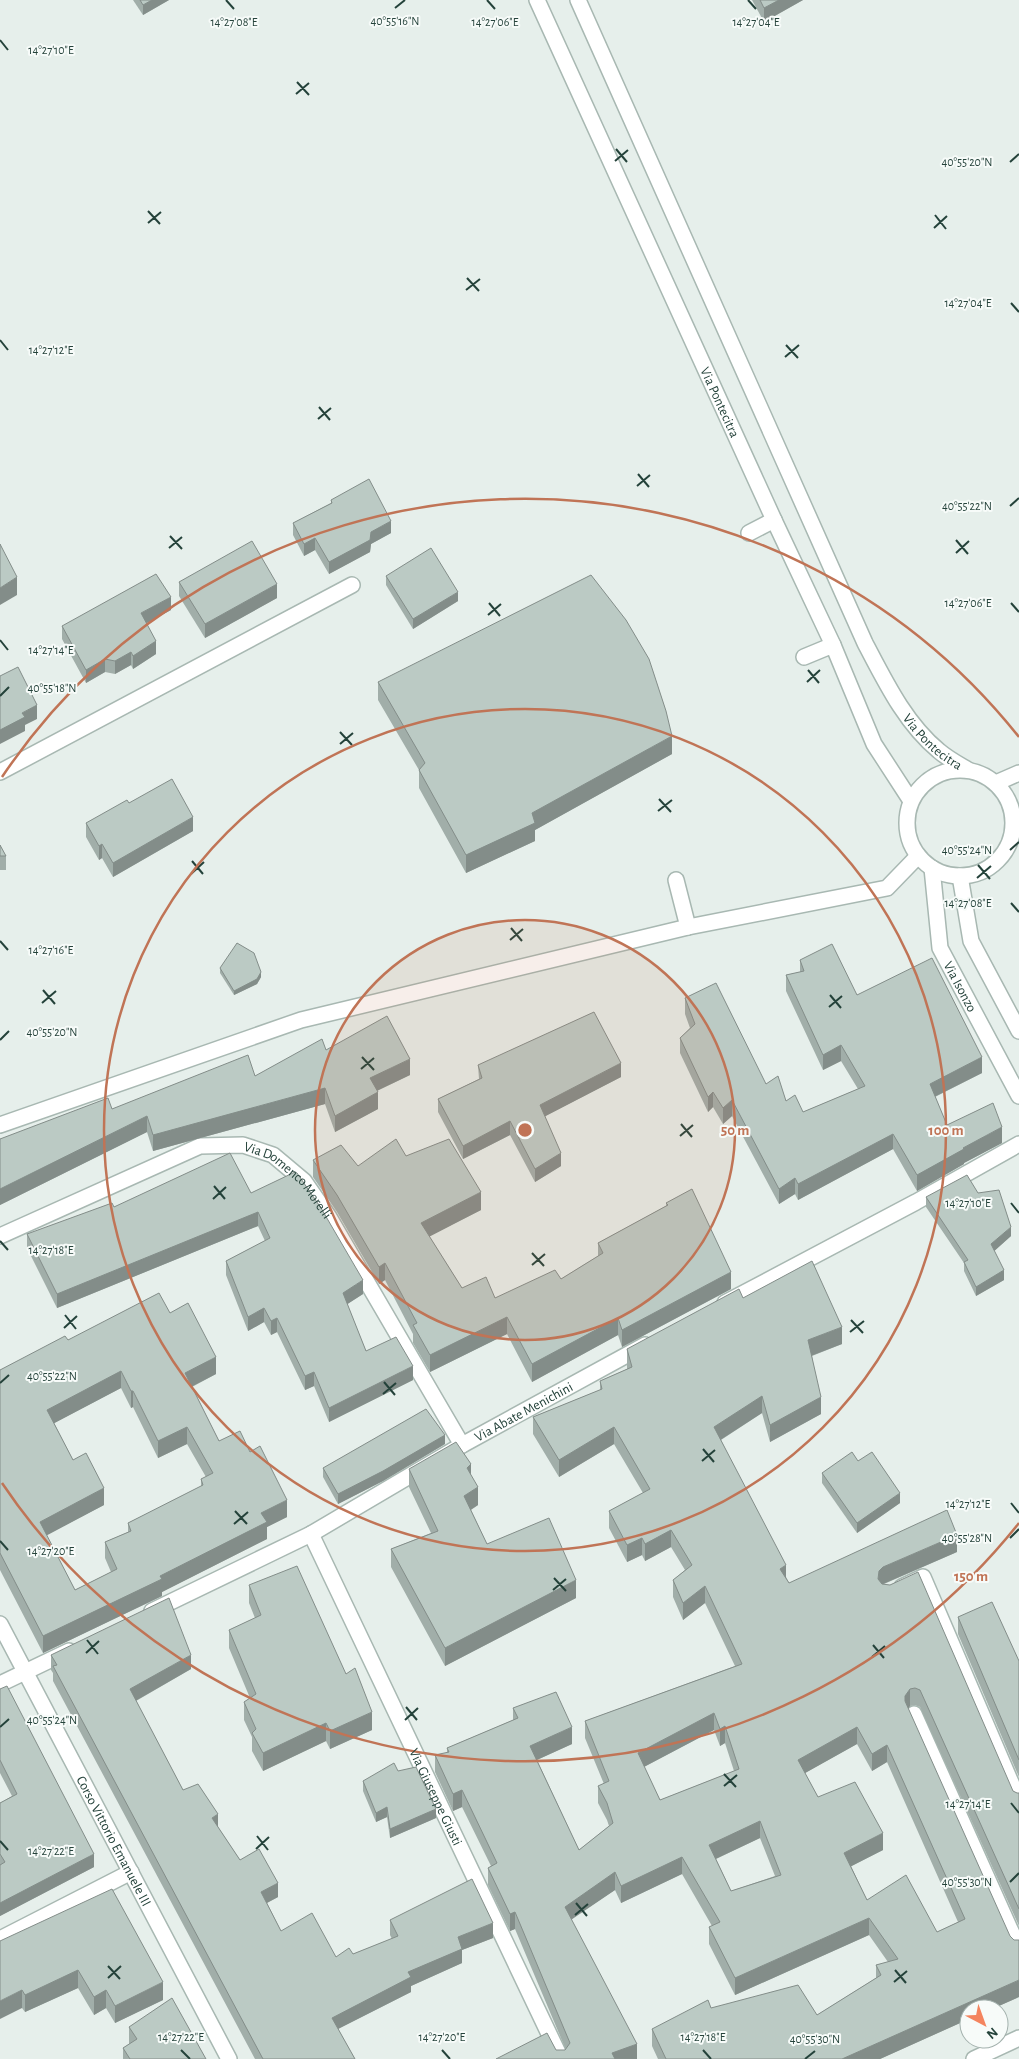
<svg xmlns="http://www.w3.org/2000/svg" width="1019" height="2059" font-family="'Alegreya Sans',sans-serif">
<style>
.lines{fill:none;stroke-linecap:round;stroke-linejoin:round}
.minor-casing{stroke:#a8b8b2;stroke-width:18}
.minor{stroke:#fff;stroke-width:15}
.wall{fill:#a1aea9;fill-rule:evenodd}
.shaded-wall{fill:#838d89}
.building{fill:#bbcac4;stroke:#838d89;fill-rule:evenodd}
.ticks{fill:none;stroke:#24423a;stroke-width:2}
.ring{fill:none;stroke:#c07456;stroke-width:2.5}
.labels{text-anchor:middle;stroke-width:4;stroke-linejoin:round;paint-order:stroke}
.street-label{font-size:14px;fill:#24423a;stroke:#f7fbf9}
.ticks-label{font-size:12px;text-anchor:middle;fill:#24423a;stroke:#f7fbf9;stroke-width:4;stroke-linejoin:round;paint-order:stroke}
.centre{fill:#c07456;stroke:#f7fbf9;stroke-width:2.5}
.ring-label{font-size:15px;text-anchor:middle;font-weight:bold;fill:#c07456;stroke:#f7fbf9;stroke-width:4;stroke-linejoin:round;paint-order:stroke}
</style>
<rect width="100%" height="100%" fill="#e6efeb"/>
<g class="lines">
<g class="minor-casing">
<g id="minor">
<path id="s1" d="M537 0 774 520 833 645 874 744 911 801"/>
<path id="s2" d="M578 0 865 643C885 681 905 723 939 751 947 758 958 764 968 770"/>
<polyline points="749,533 774,520"/>
<polyline points="804,657 833,645"/>
<circle cx="960" cy="823" r="53"/>
<polyline points="0,772 352,585"/>
<polyline points="996,783 1019,773"/>
<path id="s3" d="M932 868 940 948 1019 1096"/>
<polyline points="960,876 971,941 1019,1031"/>
<polyline points="676,880 688,927"/>
<polyline points="0,1125 301,1020 688,927 887,888 918,856"/>
<path id="s4" d="M0 1236 200 1146 243 1145 273 1155 304 1181 329 1217 462 1445"/>
<polyline points="725,1303 916,1202 1019,1144"/>
<path id="s5" d="M311 1534 561 2059"/>
<polyline points="902,1587 923,1577 1019,1801"/>
<path id="s6" d="M152 1611 311 1534 462 1445 645 1345"/>
<path id="s7" d="M0 1624 229 2059"/>
<polyline points="0,1684 69,1651"/>
<polyline points="914,1714 1019,1949"/>
<polyline points="0,1939 131,1872"/>
<polyline points="974,2059 1019,2038"/>
</g>
</g>
<use href="#minor" class="minor"/>
</g>
<g class="wall">
<polygon points="133,0 169,0 143,15"/>
<polygon points="752,0 803,0 764,22"/>
<polygon points="331,500 391,533 371,544 370,552 329,574 315,550 304,556 293,535 293,523 331,503"/>
<polygon points="386,576 458,601 413,629 386,585"/>
<polygon points="179,582 277,598 205,638 179,596"/>
<polygon points="171,610 147,623 156,654 133,669 131,665 115,674 105,672 86,683 62,639 62,626"/>
<polygon points="378,682 672,754 535,830 535,841 466,873 419,788 419,770 378,700"/>
<polygon points="129,803 193,831 113,877 102,858 99,860 86,837 86,823"/>
<polygon points="0,845 6,856 6,870 0,870"/>
<polygon points="800,960 982,1073 935,1097 947,1125 1002,1143 964,1163 964,1164 917,1191 893,1149 798,1200 795,1194 779,1204 732,1116 723,1124 713,1107 708,1112 680,1053 680,1038 690,1028 685,1014 685,998 766,1084 786,1101 803,1112 858,1089 841,1061 823,1070 786,991 786,975 800,972"/>
<polygon points="220,968 261,977 257,984 234,995 220,973"/>
<polygon points="326,1050 410,1075 377,1091 378,1109 335,1132 325,1104 153,1151 147,1132 0,1205 0,1139 112,1109 255,1076"/>
<polygon points="478,1065 621,1077 545,1116 561,1166 535,1182 510,1135 463,1159 438,1112 438,1099 479,1079"/>
<polygon points="406,1156 481,1210 429,1236 462,1288 495,1298 561,1279 598,1256 598,1243 666,1206 666,1203 731,1289 622,1347 618,1335 532,1382 507,1334 430,1372 413,1343 413,1334 385,1280 379,1284 337,1212 313,1177 313,1160 358,1166"/>
<polygon points="251,1193 363,1294 347,1304 366,1351 413,1380 329,1422 314,1386 305,1390 277,1332 271,1335 264,1322 248,1331 226,1275 226,1261 265,1241 258,1226 57,1308 27,1248 27,1234 114,1207"/>
<polygon points="978,1193 1011,1236 994,1251 1004,1280 976,1296 964,1271 964,1263 926,1207 926,1197"/>
<path d="M743 1298 842 1344 812 1356 821 1414 770 1442 762 1413 721 1440 789 1583 957 1552 884 1584 1013 1791 1017 1793H1019V1926L920 1707 915 1705 910 1706 908 1708 1019 1997 992 2009H969V2019L880 2059H658L652 2046V2029L711 2008 817 2015 876 1978V1965L888 1962 869 1935 735 1995 709 1944V1927L712 1926 682 1874 621 1903 615 1890 571 1919 637 2059 556 2050H566L515 1929 510 1931 488 1885V1868L491 1866 462 1807 453 1811 435 1772V1755L447 1753V1748L513 1720V1708L572 1744 537 1760 579 1850 609 1826 607 1820 598 1803V1786L604 1784 585 1738V1721L735 1666 705 1603 683 1620 673 1597V1580L685 1570 671 1547 645 1561 642 1555 627 1562 609 1528V1511L643 1493 614 1444 559 1477 533 1434V1417L600 1390V1381L627 1369V1349ZM714 1730 720 1746 725 1743 734 1771 660 1800 644 1767ZM857 1744 872 1771 887 1762 958 1922 937 1932 867 1900 851 1866 883 1850 818 1797 805 1773ZM760 1838 775 1876 731 1891 716 1859Z"/>
<path d="M170 1313 216 1374 192 1387 219 1441 250 1452 287 1517 267 1527V1539L162 1592V1596L43 1653 0 1570V1370L68 1340ZM121 1388 131 1408 133 1407 158 1458 187 1444 206 1477 201 1479V1487L128 1523V1532L105 1542V1558L111 1572 75 1590 46 1535 104 1505 73 1460 54 1423Z"/>
<polygon points="445,1444 383,1481 338,1504 323,1477 323,1468"/>
<polygon points="858,1461 900,1503 857,1533 822,1483 822,1473"/>
<polygon points="409,1469 471,1476 478,1505 471,1510 487,1544 576,1598 445,1666 391,1567 391,1549 431,1533 409,1487"/>
<polygon points="249,1585 346,1674 372,1730 330,1749 326,1741 263,1771 252,1751 252,1737 244,1720 244,1702 250,1698 229,1648 229,1630 255,1618 249,1603"/>
<polygon points="958,1617 1019,1661 1019,1777 958,1634"/>
<polygon points="51,1655 191,1669 136,1701 183,1790 218,1827 240,1860 278,1897 267,1903 281,1931 336,1957 353,1954 392,1939 390,1935 390,1920 493,1938 462,1950 462,1963 411,1986 411,1992 338,2029 355,2059 255,2059 53,1681 53,1673 51,1670"/>
<polygon points="0,1689 94,1867 0,1916 0,1803 12,1796 0,1773"/>
<polygon points="398,1771 436,1818 390,1838 387,1817 376,1822 363,1791 363,1781"/>
<polygon points="0,1941 163,2000 115,2023 106,2008 94,2015 78,1988 25,2012 22,2008"/>
<polygon points="129,2027 206,2059 123,2059 123,2048 129,2044"/>
</g>
<g class="shaded-wall">
<polygon points="152,0 169,0 143,15 143,5"/>
<polygon points="779,0 803,0 764,22 764,8"/>
<polygon points="391,521 391,533 371,544 370,552 329,574 329,562 371,532"/>
<polygon points="315,538 315,550 304,556 304,544"/>
<polygon points="17,577 17,595 0,605 0,588"/>
<polygon points="277,584 277,598 205,638 205,624"/>
<polygon points="458,592 458,601 413,629 413,619"/>
<polygon points="171,597 171,610 141,626 141,613"/>
<polygon points="156,641 156,654 133,669 133,656"/>
<polygon points="131,652 131,665 115,674 115,661"/>
<polygon points="105,659 105,672 86,683 86,670"/>
<polygon points="37,705 37,719 25,725 25,731 0,744 0,730 22,713"/>
<polygon points="672,736 672,754 535,830 535,841 466,873 466,855 532,813"/>
<polygon points="193,817 193,831 113,877 113,863"/>
<polygon points="102,844 102,858 99,860 99,846"/>
<polygon points="261,972 261,977 257,984 234,995 234,991"/>
<polygon points="841,1045 841,1061 823,1070 823,1055"/>
<polygon points="982,1057 982,1073 930,1099 930,1084"/>
<polygon points="410,1059 410,1075 370,1094 370,1078"/>
<polygon points="621,1063 621,1077 540,1119 540,1105"/>
<polygon points="325,1088 325,1104 153,1151 153,1135"/>
<polygon points="378,1092 378,1109 335,1132 335,1116"/>
<polygon points="713,1092 713,1107 708,1112 708,1097"/>
<polygon points="732,1100 732,1116 723,1124 723,1108"/>
<polygon points="147,1116 147,1132 0,1205 0,1189"/>
<polygon points="510,1121 510,1135 463,1159 463,1146"/>
<polygon points="1002,1127 1002,1143 964,1163 964,1164 917,1191 917,1175 963,1148"/>
<polygon points="893,1134 893,1149 798,1200 798,1184"/>
<polygon points="561,1153 561,1166 535,1182 535,1169"/>
<polygon points="795,1178 795,1194 779,1204 779,1189"/>
<polygon points="481,1192 481,1210 421,1241 421,1223"/>
<polygon points="258,1212 258,1226 57,1308 57,1294"/>
<polygon points="1011,1227 1011,1236 991,1254 991,1244"/>
<polygon points="385,1263 385,1280 379,1284 379,1267"/>
<polygon points="1004,1270 1004,1280 976,1296 976,1287"/>
<polygon points="731,1272 731,1289 622,1347 622,1330"/>
<polygon points="363,1280 363,1294 343,1307 343,1293"/>
<polygon points="264,1308 264,1322 248,1331 248,1317"/>
<polygon points="507,1317 507,1334 430,1372 430,1355"/>
<polygon points="277,1318 277,1332 271,1335 271,1321"/>
<polygon points="618,1318 618,1335 532,1382 532,1364"/>
<polygon points="842,1327 842,1344 808,1357 808,1340"/>
<polygon points="216,1357 216,1374 185,1390 185,1373"/>
<polygon points="413,1366 413,1380 329,1422 329,1408"/>
<polygon points="121,1371 121,1388 47,1427 47,1410"/>
<polygon points="314,1372 314,1386 305,1390 305,1376"/>
<polygon points="131,1391 133,1391 133,1407 131,1408"/>
<polygon points="762,1396 762,1413 714,1444 714,1427"/>
<polygon points="821,1397 821,1414 770,1442 770,1425"/>
<polygon points="187,1427 187,1444 158,1458 158,1441"/>
<polygon points="614,1427 614,1444 559,1477 559,1460"/>
<polygon points="445,1435 445,1444 383,1481 338,1504 338,1494"/>
<polygon points="471,1464 471,1482 467,1468"/>
<polygon points="478,1487 478,1505 464,1514 464,1496"/>
<polygon points="104,1488 104,1505 40,1539 40,1522"/>
<polygon points="900,1493 900,1503 857,1533 857,1523"/>
<polygon points="287,1500 287,1517 267,1527 267,1539 162,1592 162,1596 43,1653 43,1636 160,1576 261,1513"/>
<polygon points="671,1530 671,1547 645,1561 645,1544"/>
<polygon points="957,1535 957,1552 883,1584 879,1588 878,1579 879,1571 883,1567"/>
<polygon points="642,1538 642,1555 627,1562 627,1545"/>
<polygon points="786,1565 786,1582 780,1569"/>
<polygon points="576,1580 576,1598 445,1666 445,1648"/>
<polygon points="705,1586 705,1603 683,1620 683,1603"/>
<polygon points="191,1655 191,1669 130,1704 130,1689"/>
<polygon points="910,1689 910,1706 905,1713 905,1696"/>
<polygon points="372,1712 372,1730 330,1749 330,1731"/>
<polygon points="714,1713 714,1730 638,1770 638,1753"/>
<polygon points="326,1723 326,1741 263,1771 263,1753"/>
<polygon points="725,1726 725,1743 720,1746 720,1729"/>
<polygon points="572,1727 572,1744 530,1763 530,1746"/>
<polygon points="857,1727 857,1744 798,1777 798,1760"/>
<polygon points="887,1745 887,1762 872,1771 872,1754"/>
<polygon points="462,1790 462,1807 453,1811 453,1794"/>
<polygon points="387,1807 387,1817 376,1822 376,1813"/>
<polygon points="436,1809 436,1818 390,1838 390,1829"/>
<polygon points="218,1814 218,1829 212,1818"/>
<polygon points="760,1821 760,1838 709,1862 709,1845"/>
<polygon points="883,1833 883,1850 844,1870 844,1853"/>
<polygon points="94,1854 94,1867 0,1916 0,1903"/>
<polygon points="682,1857 682,1874 621,1903 621,1886"/>
<polygon points="615,1872 615,1890 565,1924 565,1907"/>
<polygon points="278,1883 278,1897 261,1906 261,1892"/>
<polygon points="515,1912 515,1929 510,1931 510,1914"/>
<polygon points="869,1918 869,1935 735,1995 735,1978"/>
<polygon points="493,1923 493,1938 462,1950 462,1963 411,1986 411,1992 332,2032 332,2018 408,1972 458,1937"/>
<polygon points="78,1970 78,1988 25,2012 25,1995"/>
<polygon points="1019,1980 1019,1997 992,2009 969,2009 969,2019 880,2059 842,2059"/>
<polygon points="163,1982 163,2000 115,2023 115,2006"/>
<polygon points="22,1990 22,2008 0,2019 0,2001"/>
<polygon points="106,1990 106,2008 94,2015 94,1997"/>
<polygon points="637,2044 637,2059 612,2059 612,2053"/>
</g>
<g class="building">
<polygon points="140,0 152,0 143,5"/>
<polygon points="760,0 779,0 764,8"/>
<polygon points="369,479 391,521 371,532 370,540 329,562 315,538 304,544 293,523 332,503 331,500"/>
<polygon points="252,541 277,584 205,624 179,582"/>
<polygon points="0,544 17,577 0,588"/>
<polygon points="431,548 458,592 413,619 386,576"/>
<polygon points="156,574 171,597 141,613 156,641 133,656 131,652 115,661 105,659 86,670 62,626"/>
<polygon points="591,575 626,620 649,659 666,711 672,736 532,813 535,823 466,855 419,770 425,763 378,682"/>
<polygon points="18,667 37,705 22,713 25,717 0,730 0,676"/>
<polygon points="172,779 193,817 113,863 102,844 99,846 86,823 127,800 129,803"/>
<polygon points="0,845 6,856 0,856"/>
<polygon points="237,943 254,953 261,972 257,979 234,991 220,968"/>
<polygon points="832,944 857,995 932,958 982,1057 930,1084 947,1125 993,1103 1002,1127 963,1148 964,1149 917,1175 893,1134 798,1184 795,1178 779,1189 732,1100 723,1108 713,1092 708,1097 680,1038 695,1024 685,998 716,983 766,1084 778,1076 786,1101 795,1095 803,1112 865,1086 841,1045 823,1055 786,975 804,971 800,960"/>
<polygon points="594,1012 621,1063 540,1105 561,1153 535,1169 510,1121 463,1146 438,1099 482,1078 478,1065"/>
<polygon points="387,1016 410,1059 370,1078 378,1092 335,1116 325,1088 153,1135 147,1116 0,1189 0,1139 108,1098 112,1109 248,1055 255,1076 322,1039 326,1050"/>
<polygon points="396,1139 406,1156 449,1139 481,1192 421,1223 462,1288 486,1277 495,1298 555,1270 561,1279 603,1253 598,1243 668,1205 666,1203 692,1189 731,1272 622,1330 618,1318 532,1364 507,1317 430,1355 413,1325 417,1323 385,1263 379,1267 337,1195 313,1160 341,1145 358,1166"/>
<polygon points="230,1153 251,1193 295,1172 297,1173 321,1208 363,1280 343,1293 366,1351 396,1337 413,1366 329,1408 314,1372 305,1376 277,1318 271,1321 264,1308 248,1317 226,1261 270,1238 258,1212 57,1294 27,1234 112,1203 114,1207"/>
<polygon points="967,1175 978,1193 999,1190 1011,1227 991,1244 1004,1270 976,1287 964,1262 968,1260 926,1197"/>
<path d="M812 1261 842 1327 808 1340 821 1397 770 1425 762 1396 714 1427 786 1565 780 1569 789 1583 947 1510 957 1535 883 1567 879 1571 878 1579 882 1584 890 1585 918 1572 1013 1791 1017 1793H1019V1909L920 1690 915 1688 910 1689 905 1696V1701L1010 1936 1014 1940H1019V1980L842 2059H666L652 2029 708 2000 711 2008 798 1985 817 2015 881 1975 876 1965 898 1959 869 1918 735 1978 709 1927 720 1922 682 1857 621 1886 615 1872 565 1907 637 2044 612 2053 615 2059H496L547 2033 556 2050H565L570 2043 515 1912 510 1914 488 1868 497 1863 462 1790 453 1794 435 1755 449 1752 447 1748 518 1718 513 1708 556 1692 572 1727 530 1746 579 1850 613 1823 607 1803 598 1786 609 1781 585 1721 742 1664 705 1586 683 1603 673 1580 692 1565 671 1530 645 1544 642 1538 627 1545 609 1511 650 1489 614 1427 559 1460 533 1417 602 1389 600 1381 632 1367 627 1349 739 1289 743 1298ZM714 1713 720 1729 725 1726 739 1769 660 1800 638 1753ZM857 1727 872 1754 887 1745 965 1919 937 1932 906 1875 867 1900 844 1853 883 1833 855 1782 818 1797 798 1760ZM760 1821 781 1875 731 1891 709 1845Z"/>
<path d="M159 1293 170 1313 188 1303 216 1357 185 1373 219 1441 240 1431 250 1452 260 1446 287 1500 261 1513 267 1522 160 1576 162 1579 43 1636 0 1553V1370L65 1336 68 1340ZM121 1371 131 1391H133L158 1441 187 1427 213 1473 201 1479 203 1485 128 1523 131 1531 105 1542 117 1569 75 1590 40 1522 104 1488 86 1453 73 1460 47 1410Z"/>
<polygon points="426,1409 445,1435 383,1471 338,1494 323,1468"/>
<polygon points="456,1442 471,1464 467,1468 478,1487 464,1496 487,1544 549,1518 576,1580 445,1648 391,1549 438,1531 409,1469"/>
<polygon points="852,1452 858,1461 872,1452 900,1493 857,1523 822,1473"/>
<polygon points="297,1566 346,1674 355,1668 372,1712 330,1731 326,1723 263,1753 252,1733 256,1729 244,1702 256,1694 229,1630 261,1615 249,1585"/>
<polygon points="169,1598 191,1655 130,1689 183,1790 198,1784 218,1814 212,1818 240,1860 259,1849 278,1883 261,1892 281,1931 312,1913 336,1957 349,1948 353,1954 398,1936 390,1920 472,1879 493,1923 458,1937 462,1949 408,1972 411,1977 332,2018 355,2059 263,2059 53,1666 57,1665 51,1655"/>
<polygon points="992,1602 1019,1661 1019,1760 958,1617"/>
<polygon points="7,1686 94,1854 0,1903 0,1865 5,1862 0,1854 0,1803 17,1794 0,1760 0,1689"/>
<polygon points="394,1763 398,1771 416,1767 436,1809 390,1829 387,1807 376,1813 363,1781"/>
<polygon points="112,1889 163,1982 115,2006 106,1990 94,1997 78,1970 25,1995 22,1990 0,2001 0,1941"/>
<polygon points="172,1998 206,2059 130,2059 123,2048 137,2039 129,2027"/>
</g>
<path class="ticks" d="M226 0 234 9M487 0 495 9M748 0 756 9M395 8 405 0M0 40 8 50M297 82 309 95M296 94 309 83M616 149 627 162M615 161 628 150M1010 162 1019 154M148 211 160 224M935 215 946 229M148 223 161 212M934 228 947 216M467 278 479 291M466 290 480 279M1011 303 1019 312M0 340 8 350M786 345 798 358M785 357 799 345M319 407 330 420M318 419 331 408M638 474 649 487M637 486 650 475M1010 506 1019 498M170 536 182 549M956 540 968 554M169 548 182 537M956 553 969 541M489 603 500 616M1011 603 1019 612M488 615 501 604M0 640 8 650M808 670 819 683M807 682 820 670M0 696 9 687M340 732 352 745M340 744 353 733M659 799 671 812M658 811 672 800M1010 850 1019 842M192 861 203 874M978 865 990 879M191 874 204 862M977 878 991 866M1011 903 1019 912M511 928 522 941M510 940 523 929M0 941 8 950M43 990 55 1004M830 995 841 1008M42 1003 56 991M829 1007 842 996M0 1040 9 1031M362 1057 374 1070M361 1069 374 1058M681 1124 692 1137M680 1136 693 1125M214 1186 225 1199M213 1199 226 1187M1011 1203 1019 1213M0 1241 8 1250M532 1253 544 1266M532 1265 545 1254M65 1315 76 1329M851 1320 863 1333M64 1328 77 1316M850 1332 864 1321M384 1382 395 1395M0 1383 9 1375M383 1394 396 1383M703 1449 714 1462M702 1461 715 1450M1011 1503 1019 1513M235 1511 247 1524M234 1524 248 1512M1010 1538 1019 1529M0 1541 8 1550M554 1578 566 1591M553 1590 566 1579M87 1640 98 1654M873 1645 884 1658M86 1653 99 1641M872 1657 885 1646M406 1707 417 1720M405 1720 418 1708M0 1727 9 1719M724 1774 736 1787M724 1786 737 1775M1011 1803 1019 1813M257 1836 268 1850M0 1841 8 1850M256 1849 269 1837M1010 1882 1019 1873M576 1903 587 1916M575 1915 588 1904M108 1966 120 1979M895 1970 906 1983M108 1978 121 1966M894 1982 907 1971M181 2050 190 2059M442 2050 450 2059M703 2050 711 2059M805 2059 815 2051"/>
<circle cx="525" cy="1130" r="210" fill="#c07456" fill-opacity=".12"/>
<g class="ring">
<circle cx="525" cy="1130" r="210"/>
<circle cx="525" cy="1130" r="421"/>
<path d="M1019 1523A631 631 0 0 1 2 1483M2 777A631 631 0 0 1 1019 737"/>
</g>
<g class="labels">
<g class="street-label">
<text dy="5" stroke="none"><textPath href="#s1" startOffset="442">Via Pontecitra</textPath></text>
<text dy="5" stroke="none"><textPath href="#s2" startOffset="825">Via Pontecitra</textPath></text>
<text dy="5" stroke="none"><textPath href="#s3" startOffset="124">Via Isonzo</textPath></text>
<text dy="5" stroke="none"><textPath href="#s4" startOffset="321">Via Domenco Morelli</textPath></text>
<text dy="5" stroke="none"><textPath href="#s6" startOffset="422">Via Abate Menichini</textPath></text>
<text dy="5" stroke="none"><textPath href="#s5" startOffset="291">Via Giuseppe Giusti</textPath></text>
<text dy="5" stroke="none"><textPath href="#s7" startOffset="245">Corso Vittorio Emanuele III</textPath></text>
</g>
</g>
<g class="ticks-label">
<text x="395" y="25">40°55'16"N</text>
<text x="234" y="26">14°27'08"E</text>
<text x="495" y="26">14°27'06"E</text>
<text x="756" y="26">14°27'04"E</text>
<text x="51" y="54">14°27'10"E</text>
<text x="967" y="166">40°55'20"N</text>
<text x="968" y="307">14°27'04"E</text>
<text x="51" y="354">14°27'12"E</text>
<text x="967" y="510">40°55'22"N</text>
<text x="968" y="607">14°27'06"E</text>
<text x="51" y="654">14°27'14"E</text>
<text x="52" y="692">40°55'18"N</text>
<text x="967" y="854">40°55'24"N</text>
<text x="968" y="907">14°27'08"E</text>
<text x="51" y="954">14°27'16"E</text>
<text x="52" y="1036">40°55'20"N</text>
<text x="968" y="1207">14°27'10"E</text>
<text x="51" y="1254">14°27'18"E</text>
<text x="52" y="1380">40°55'22"N</text>
<text x="968" y="1508">14°27'12"E</text>
<text x="967" y="1542">40°55'28"N</text>
<text x="51" y="1555">14°27'20"E</text>
<text x="52" y="1724">40°55'24"N</text>
<text x="968" y="1808">14°27'14"E</text>
<text x="51" y="1855">14°27'22"E</text>
<text x="967" y="1886">40°55'30"N</text>
<text x="181" y="2041">14°27'22"E</text>
<text x="442" y="2041">14°27'20"E</text>
<text x="703" y="2041">14°27'18"E</text>
<text x="815" y="2043">40°55'30"N</text>
</g>
<circle cx="525" cy="1130" r="8" class="centre"/>
<g class="ring-label">
<text x="735" y="1135">50 m</text>
<text x="946" y="1135">100 m</text>
<text x="971" y="1581">150 m</text>
</g>
<g transform="translate(984 2024) rotate(139)"><circle r="24" fill="#f7fbf9" stroke="#a3b1ad"/>
<path d="M0-4L9 19L0 12L-9 19Z" fill="#f4845f"/>
<text y="-8" font-size="14" font-weight="bold" text-anchor="middle" fill="#24423a">N</text>
</g>
</svg>
